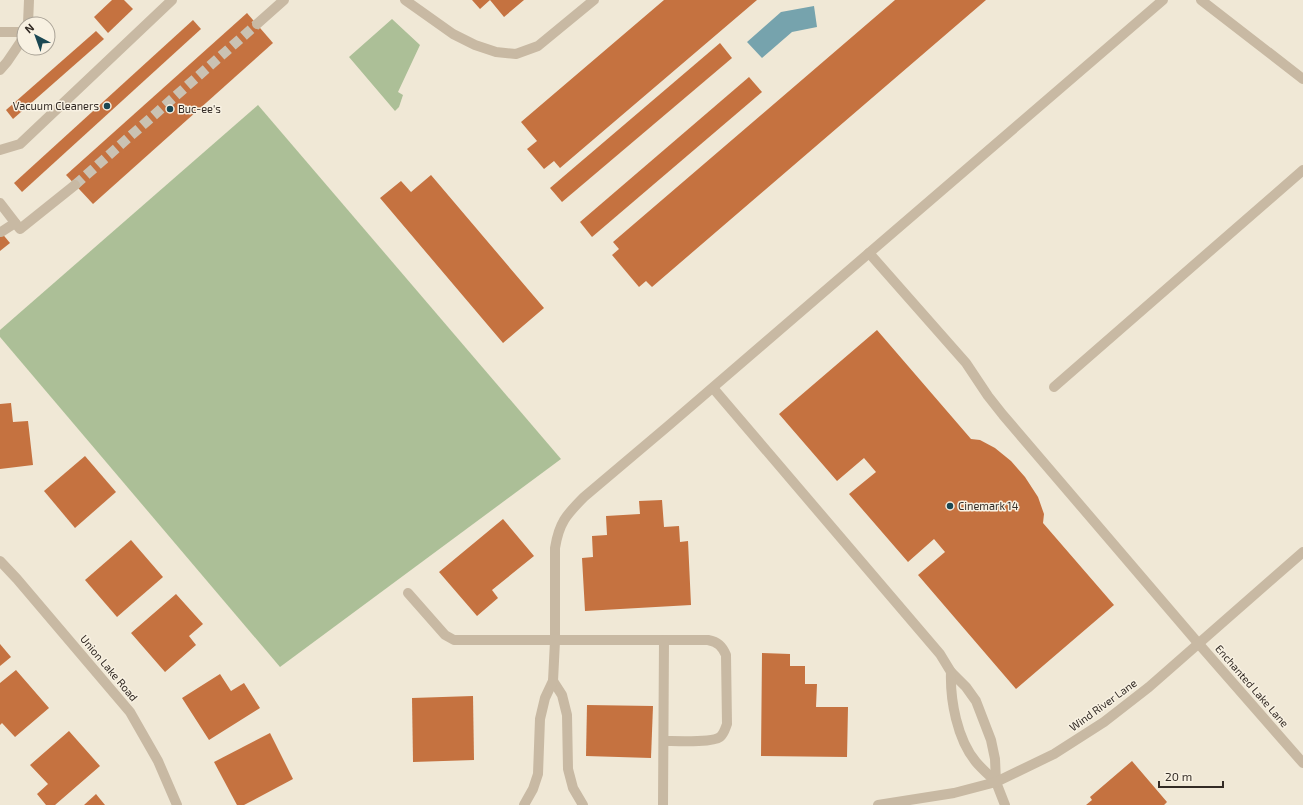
<svg xmlns="http://www.w3.org/2000/svg" width="1303" height="805" font-family="'Exo 2',sans-serif">
<style>
.green{fill:#acbf97}
.water{fill:#76a3ad}
.building{fill:#c57240}
.lines{fill:none;stroke-linecap:round;stroke-linejoin:round}
.minor-tunnel{stroke:#cac2b3;stroke-width:10;stroke-dasharray:10 5;stroke-linecap:butt}
.minor{stroke:#c8b9a3;stroke-width:10}
.poi-dot{fill:#1b4853;stroke:#f8f1e2;stroke-width:1.5}
.labels{text-anchor:middle;stroke-width:3;stroke-linejoin:round;paint-order:stroke}
.poi-label{font-size:11px;fill:#332b25;stroke:#f8f1e2;text-anchor:start}
.street-label{font-size:11px;fill:#332b25;stroke:#f8f1e2}
</style>
<rect width="100%" height="100%" fill="#f0e8d6"/>
<g class="green">
<polygon points="392,19 420,45 398,92 403,95 399,107 395,111 349,57"/>
<polygon points="258,105 561,459 280,667 0,337 0,330"/>
</g>
<polygon class="water" points="814,6 817,27 792,32 762,58 747,42 781,12"/>
<g class="building">
<polygon points="112,0 124,0 133,9 108,33 94,17"/>
<polygon points="472,0 524,0 504,17 490,0 480,9"/>
<polygon points="664,0 757,0 560,168 554,161 544,169 527,149 537,141 521,122"/>
<polygon points="895,0 986,0 652,287 646,281 639,287 612,255 619,249 613,242"/>
<polygon points="247,13 273,43 93,204 66,175"/>
<polygon points="193,20 201,29 22,192 14,183"/>
<polygon points="96,31 104,39 13,119 6,110"/>
<polygon points="720,43 732,58 562,202 550,188"/>
<polygon points="749,77 762,92 592,237 580,222"/>
<polygon points="431,175 544,308 503,343 380,198 401,181 411,192"/>
<polygon points="0,231 10,243 0,251"/>
<polygon points="877,330 971,439 980,440 995,448 1011,461 1025,477 1038,497 1044,514 1043,523 1114,605 1016,689 918,575 945,552 934,539 908,562 849,494 876,472 864,458 837,481 779,414"/>
<polygon points="11,403 13,422 28,421 33,465 0,469 0,404"/>
<polygon points="85,456 116,492 75,528 44,491"/>
<polygon points="662,500 664,527 679,526 680,542 688,541 691,605 585,611 582,558 593,557 592,536 607,535 606,516 640,514 639,501"/>
<polygon points="503,519 534,556 492,590 498,598 477,616 439,572"/>
<polygon points="131,540 163,577 117,617 85,580"/>
<polygon points="176,594 203,624 189,636 196,645 165,672 131,633"/>
<polygon points="0,644 11,657 0,666"/>
<polygon points="762,653 790,654 790,666 805,666 805,684 817,684 816,707 848,707 847,757 761,756"/>
<polygon points="16,670 49,708 15,737 2,723 0,725 0,683"/>
<polygon points="220,674 231,691 244,683 260,708 209,740 182,698"/>
<polygon points="473,696 474,760 413,762 412,698"/>
<polygon points="587,705 653,706 651,758 586,756"/>
<polygon points="69,731 100,766 55,805 46,805 37,794 48,784 30,765"/>
<polygon points="270,733 293,779 244,805 237,805 214,762"/>
<polygon points="1132,761 1167,802 1164,805 1086,805 1092,800 1090,797"/>
<polygon points="96,794 105,805 84,805"/>
</g>
<g class="lines">
<polyline class="minor-tunnel" points="75,185 257,24"/>
<g class="minor">
<polyline points="405,0 453,34 475,45 496,52 516,54 538,46 594,0"/>
<polyline points="1201,0 1303,79"/>
<polyline points="28,24 29,0"/>
<polyline points="257,24 284,0"/>
<polyline points="0,32 24,32"/>
<polyline points="0,70 7,62 24,37"/>
<polyline points="0,150 20,144 172,0"/>
<polyline points="0,203 20,229 75,185"/>
<polyline points="1,232 15,223"/>
<polyline points="869,253 966,363 988,396 1003,415 1198,643 1303,763"/>
<polyline points="1054,387 1303,170"/>
<polyline points="713,388 940,654 951,672 966,687 976,701 991,740 995,759 996,782 1005,805"/>
<polyline points="0,561 17,579 130,712 158,761 177,805"/>
<path d="M408 593 445 635 454 640H708C718 642 722 646 726 655L727 724C725 729 724 734 720 737 712 743 675 741 664 741"/>
<path d="M951 672C950 700 957 739 976 762 982 769 989 775 996 782"/>
<polyline points="553,681 562,695 567,715 568,769 573,788 583,805"/>
<path d="M524 805 533 789 538 774 540 719 545 698 553 681 555 641V548C559 523 566 515 584 497L668 426 1163 0"/>
<polyline points="663,805 664,640"/>
<polyline points="878,805 954,793 996,782 1054,754 1104,722 1149,687 1303,552"/>
</g>
</g>
<g class="poi-dot">
<circle cx="107" cy="106" r="4"/>
<circle cx="170" cy="109" r="4"/>
<circle cx="950" cy="506" r="4"/>
</g>
<g class="labels">
<g class="poi-label">
<text x="99" y="110" text-anchor="end">Vacuum Cleaners</text>
<text x="178" y="113">Buc-ee's</text>
<text x="958" y="510">Cinemark 14</text>
</g>
<g class="street-label">
<text transform="translate(109 668) rotate(50)" y="4">Union Lake Road</text>
<text transform="translate(1252 686) rotate(49)" y="4">Enchanted Lake Lane</text>
<text transform="translate(1103 705) rotate(-36)" y="4">Wind River Lane</text>
</g>
</g>
<g transform="translate(36 36) rotate(319)"><circle r="19" fill="#f8f1e2" stroke="#a9a296"/>
<path d="M0-3L7 15L0 10L-7 15Z" fill="#1b4853"/>
<text y="-6" font-size="11" font-weight="bold" text-anchor="middle" fill="#332b25">N</text>
</g>
<path d="M1159 781v6h64v-6" fill="none" stroke="#332b25" stroke-width="2"/>
<text x="1165" y="781" font-size="12" fill="#332b25" stroke="#f8f1e2" stroke-width="3" paint-order="stroke">20 m</text>
</svg>
